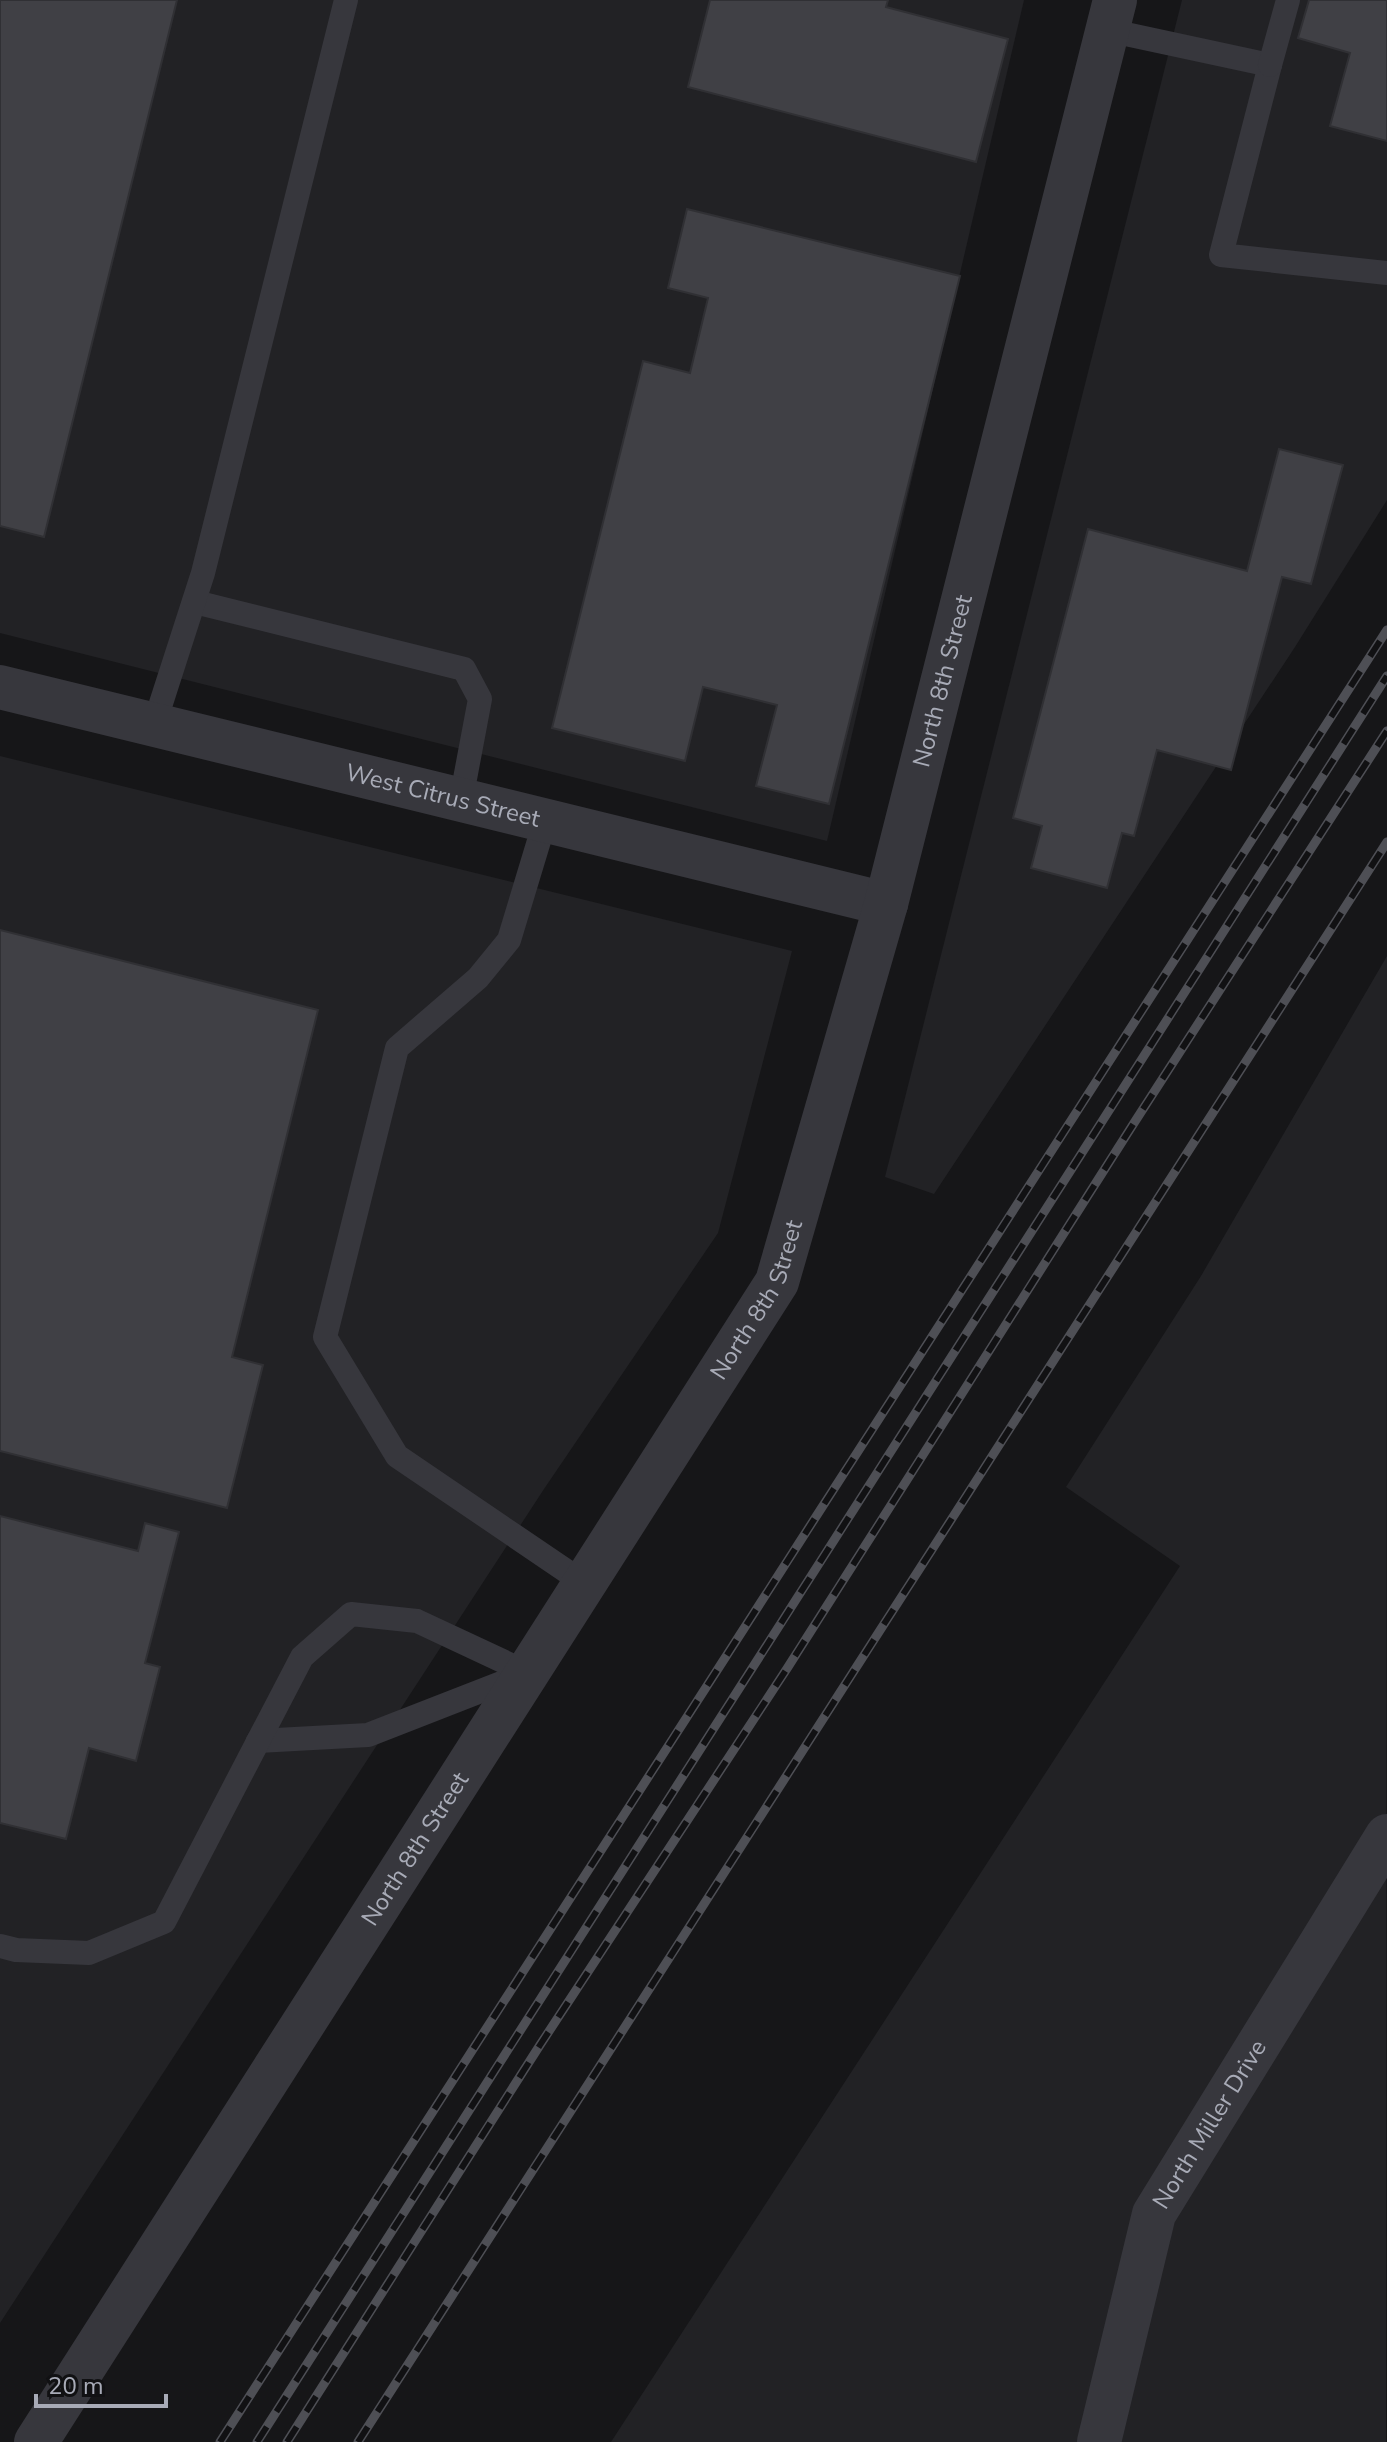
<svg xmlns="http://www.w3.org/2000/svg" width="1387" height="2442" font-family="'Nunito Sans',sans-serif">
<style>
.built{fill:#222225}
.building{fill:#404045;stroke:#303034;stroke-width:2}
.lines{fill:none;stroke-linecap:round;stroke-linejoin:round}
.lane{stroke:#37373d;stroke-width:24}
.street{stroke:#37373d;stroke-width:44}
.rail-casing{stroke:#4e4f55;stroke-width:9}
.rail{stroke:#111113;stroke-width:6;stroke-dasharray:18;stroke-linecap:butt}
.labels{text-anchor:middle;stroke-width:7;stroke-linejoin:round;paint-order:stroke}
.street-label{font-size:24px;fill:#a8abb7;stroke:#111113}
</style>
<rect width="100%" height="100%" fill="#161618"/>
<g class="built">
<polygon points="0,0 1024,0 827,841 0,633"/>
<polygon points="1182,0 1387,0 1387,500 1295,647 934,1194 885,1177"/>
<polygon points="0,756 792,951 718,1233 544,1489 0,2323"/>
<polygon points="1387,956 1386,2442 611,2442 1180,1566 1066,1487 1201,1276"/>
</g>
<g class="building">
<polygon points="0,0 177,0 44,537 0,526"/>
<polygon points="710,0 888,0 886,7 1008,39 976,162 688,87"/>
<polygon points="1309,0 1387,0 1387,141 1330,126 1350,53 1298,38"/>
<polygon points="687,209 960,276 829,804 756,786 777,705 703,687 685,761 552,728 643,361 690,373 708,298 668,288"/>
<polygon points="1279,449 1343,465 1311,584 1282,577 1231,770 1157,750 1134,836 1122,833 1107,888 1031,868 1042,826 1013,818 1088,529 1247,571"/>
<polygon points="0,930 318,1010 232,1357 263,1365 227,1508 0,1451"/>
<polygon points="0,1516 138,1551 145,1523 179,1532 145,1663 160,1667 136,1761 89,1748 66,1839 0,1823"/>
</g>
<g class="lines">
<g class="lane">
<polyline points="1107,30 1270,65 1221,255 1387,273"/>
<polyline points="1270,65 1288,0"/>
<polyline points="195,602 464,669 480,699 461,800"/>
<polyline points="154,725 203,573 346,0"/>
<polyline points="545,821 509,940 478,978 397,1048 325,1337 397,1456 584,1583"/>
<polyline points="258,1741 368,1735 522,1675"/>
<polyline points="0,1946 16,1950 89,1953 164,1922 302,1657 351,1614 417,1621 528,1673"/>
</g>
<g class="street">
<path id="s1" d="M0 687 886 904"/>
<path id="s2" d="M36 2442 777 1282 886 904 1115 0"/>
<path id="s3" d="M1099 2442 1154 2214 1387 1836"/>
</g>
<g class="rail-casing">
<g id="rail">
<polyline points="220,2442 1387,630"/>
<polyline points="257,2442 1387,676"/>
<polyline points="287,2442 540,2045 788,1667 1134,1123 1387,731"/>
<polyline points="358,2442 1387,842"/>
</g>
</g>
<use href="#rail" class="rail"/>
</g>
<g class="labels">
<g class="street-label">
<text dy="8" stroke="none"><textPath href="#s2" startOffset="2000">North 8th Street</textPath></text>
<text dy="8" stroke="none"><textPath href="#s1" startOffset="456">West Citrus Street</textPath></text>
<text dy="8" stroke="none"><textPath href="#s2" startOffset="1352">North 8th Street</textPath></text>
<text dy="8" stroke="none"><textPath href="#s2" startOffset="704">North 8th Street</textPath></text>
<text dy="8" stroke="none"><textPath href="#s3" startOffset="340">North Miller Drive</textPath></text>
</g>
</g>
<path d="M36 2394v12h130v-12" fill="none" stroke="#a8abb7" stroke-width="4"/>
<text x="48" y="2394" font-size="24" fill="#a8abb7" stroke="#111113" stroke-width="6" paint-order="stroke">20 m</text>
</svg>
